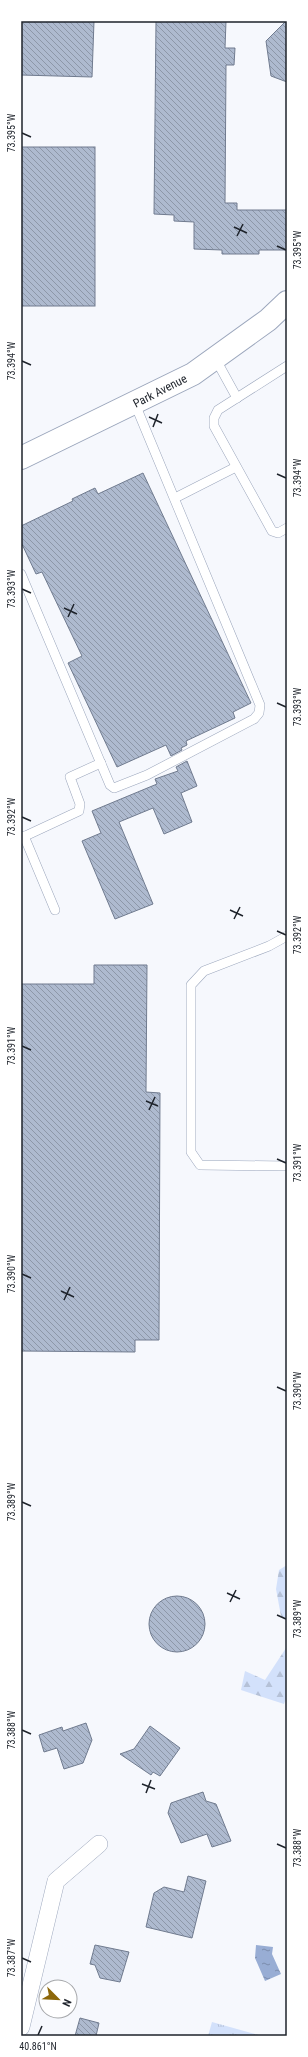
<svg xmlns="http://www.w3.org/2000/svg" width="308" height="2057" font-family="'Roboto Condensed',sans-serif">
<style>
.grass{fill:url(#grass-tufts)}
.forest{fill:url(#forest-firs)}
.water{fill:url(#water-ripples)}
.building{fill:url(#building-back-hatch);stroke:#707b8f}
.lines{fill:none;stroke-linecap:round;stroke-linejoin:round}
.lane-casing{stroke:#9ba6bc;stroke-width:10}
.street-casing{stroke:#9ba6bc;stroke-width:18}
.secondary-casing{stroke:#9ba6bc;stroke-width:24}
.lane{stroke:#fff;stroke-width:9}
.street{stroke:#fff;stroke-width:17}
.secondary{stroke:#fff;stroke-width:22}
.ticks{fill:none;stroke:#1e232b;stroke-width:1.5}
.labels{text-anchor:middle;stroke-width:4;stroke-linejoin:round;paint-order:stroke}
.street-label{font-size:12px;fill:#1e232b;stroke:#fff}
.neatline{fill:none;stroke:#1e232b;stroke-width:1.5}
.ticks-label{font-size:10px;text-anchor:middle;fill:#1e232b}
</style>
<defs>
<pattern id="grass-tufts" width="24" height="20" patternUnits="userSpaceOnUse"><rect width="24" height="20" fill="#d3e1fb"/><path d="M3 7l-1-3M5 7V3M7 7l1-3M15 17l-1-3M17 17v-4M19 17l1-3" fill="none" stroke="#b5c1d7"/></pattern>
<pattern id="forest-firs" width="22" height="20" patternUnits="userSpaceOnUse"><rect width="22" height="20" fill="#d3e1fb"/><path d="M5 1l3.5 6h-7zM16 11l3.5 6h-7z" fill="#b5c1d7"/></pattern>
<pattern id="water-ripples" width="26" height="14" patternUnits="userSpaceOnUse"><rect width="26" height="14" fill="#98add4"/><path d="M2 4q2-2 4 0t4 0M15 11q2-2 4 0t4 0" fill="none" stroke="#7b8cac"/></pattern>
<pattern id="building-back-hatch" width="6" height="6" patternUnits="userSpaceOnUse"><rect width="6" height="6" fill="#aebacf"/><path d="M-1 5l2 2M0 0l6 6M5-1l2 2" fill="none" stroke="#8d97a8"/></pattern>
</defs>
<rect width="100%" height="100%" fill="#f6f8fd"/>
<polygon class="grass" points="212,2022 262,2036 208,2036"/>
<g class="forest">
<polygon points="287,1565 287,1621 281,1616 276,1589 279,1570"/>
<polygon points="287,1641 287,1696 284,1704 241,1690 245,1671 265,1680 286,1648"/>
</g>
<polygon class="water" points="256,1945 273,1947 272,1954 281,1974 265,1981 255,1958"/>
<g class="building">
<polygon points="21,21 94,21 92,77 21,75"/>
<polygon points="156,21 226,21 225,48 235,48 234,65 226,65 225,203 237,203 237,210 287,210 287,250 259,250 259,254 222,254 222,250 194,249 194,222 174,221 174,215 154,214"/>
<polygon points="286,21 287,21 287,82 271,76 266,41"/>
<rect x="21" y="147" width="74" height="159"/>
<polygon points="143,473 251,703 233,712 235,718 186,741 187,745 181,748 182,750 171,756 166,745 117,767 68,663 82,656 42,572 36,574 21,542 21,526 73,501 72,499 95,488 98,494"/>
<polygon points="187,761 197,786 181,793 192,822 164,834 153,808 119,822 153,904 115,919 82,841 101,833 92,811 157,784 155,779 178,771 176,767"/>
<polygon points="94,965 147,965 146,1092 160,1093 159,1340 135,1340 135,1352 21,1351 21,984 94,984"/>
<circle cx="177" cy="1624" r="28"/>
<polygon points="86,1723 92,1740 83,1763 64,1769 57,1748 44,1752 39,1735 62,1727 63,1731"/>
<polygon points="150,1726 180,1748 160,1776 153,1772 151,1775 120,1754 134,1749"/>
<polygon points="203,1792 206,1801 216,1804 231,1841 212,1847 207,1834 181,1843 168,1813 171,1803"/>
<polygon points="188,1876 206,1881 192,1938 146,1927 154,1893 164,1887 184,1892"/>
<polygon points="95,1945 129,1952 120,1982 100,1978 95,1965 90,1964"/>
<polygon points="80,2018 99,2023 96,2036 75,2036"/>
</g>
<g class="lines">
<g class="lane-casing">
<g id="lane">
<polyline points="215,358 237,398"/>
<polyline points="287,366 218,410 214,418 214,426 272,531 278,533 287,528"/>
<polyline points="175,498 236,467"/>
<polyline points="21,574 110,785 114,788 147,775 254,719 259,713 260,705 135,404"/>
<polyline points="24,836 55,910"/>
<polyline points="21,838 79,811 80,804 70,777 101,763"/>
<polyline points="287,936 269,946 204,971 191,985 191,1152 200,1165 287,1166"/>
</g>
</g>
<g class="street-casing">
<polyline id="street" points="21,2027 56,1881 99,1844"/>
</g>
<g class="secondary-casing">
<polyline id="secondary" points="21,458 193,374 268,320 287,302"/>
</g>
<use href="#lane" class="lane"/>
<use href="#street" class="street"/>
<use href="#secondary" class="secondary"/>
</g>
<path class="ticks" d="M22 133 31 137M234 227 247 233M237 236 243 224M277 246 286 250M22 361 31 365M149 417 162 423M153 427 158 414M277 474 286 478M22 589 31 593M64 608 77 614M68 617 74 604M277 703 286 707M22 817 31 821M230 910 243 916M234 919 240 907M277 931 286 935M22 1046 31 1050M146 1101 158 1106M149 1110 155 1097M277 1159 286 1163M22 1274 31 1278M61 1291 74 1297M64 1300 70 1287M277 1387 286 1391M22 1502 31 1506M227 1593 240 1599M230 1602 236 1590M277 1615 286 1619M22 1730 31 1734M142 1784 155 1789M146 1793 151 1780M277 1844 286 1848M22 1958 31 1962M38 2035 42 2026"/>
<g class="labels">
<g class="street-label">
<text transform="translate(160 391) rotate(-27)" y="4">Park Avenue</text>
</g>
</g>
<rect width="308" height="2057" fill="none" stroke="#ffffff" stroke-width="44"/>
<g transform="translate(58 1999) rotate(114)"><circle r="19" fill="#ffffff" stroke="#a5a7aa"/>
<path d="M0-3L7 15L0 10L-7 15Z" fill="#8d670a"/>
<text y="-6" font-size="11" font-weight="bold" text-anchor="middle" fill="#1e232b">N</text>
</g>
<rect x="22" y="22" width="264" height="2013" class="neatline"/>
<g class="ticks-label">
<text transform="translate(11 133) rotate(-90)" y="4">73.395°W</text>
<text transform="translate(297 250) rotate(-90)" y="4">73.395°W</text>
<text transform="translate(11 361) rotate(-90)" y="4">73.394°W</text>
<text transform="translate(297 478) rotate(-90)" y="4">73.394°W</text>
<text transform="translate(11 589) rotate(-90)" y="4">73.393°W</text>
<text transform="translate(297 707) rotate(-90)" y="4">73.393°W</text>
<text transform="translate(11 817) rotate(-90)" y="4">73.392°W</text>
<text transform="translate(297 935) rotate(-90)" y="4">73.392°W</text>
<text transform="translate(11 1046) rotate(-90)" y="4">73.391°W</text>
<text transform="translate(297 1163) rotate(-90)" y="4">73.391°W</text>
<text transform="translate(11 1274) rotate(-90)" y="4">73.390°W</text>
<text transform="translate(297 1391) rotate(-90)" y="4">73.390°W</text>
<text transform="translate(11 1502) rotate(-90)" y="4">73.389°W</text>
<text transform="translate(297 1619) rotate(-90)" y="4">73.389°W</text>
<text transform="translate(11 1730) rotate(-90)" y="4">73.388°W</text>
<text transform="translate(297 1848) rotate(-90)" y="4">73.388°W</text>
<text transform="translate(11 1958) rotate(-90)" y="4">73.387°W</text>
<text x="38" y="2050">40.861°N</text>
</g>
</svg>
